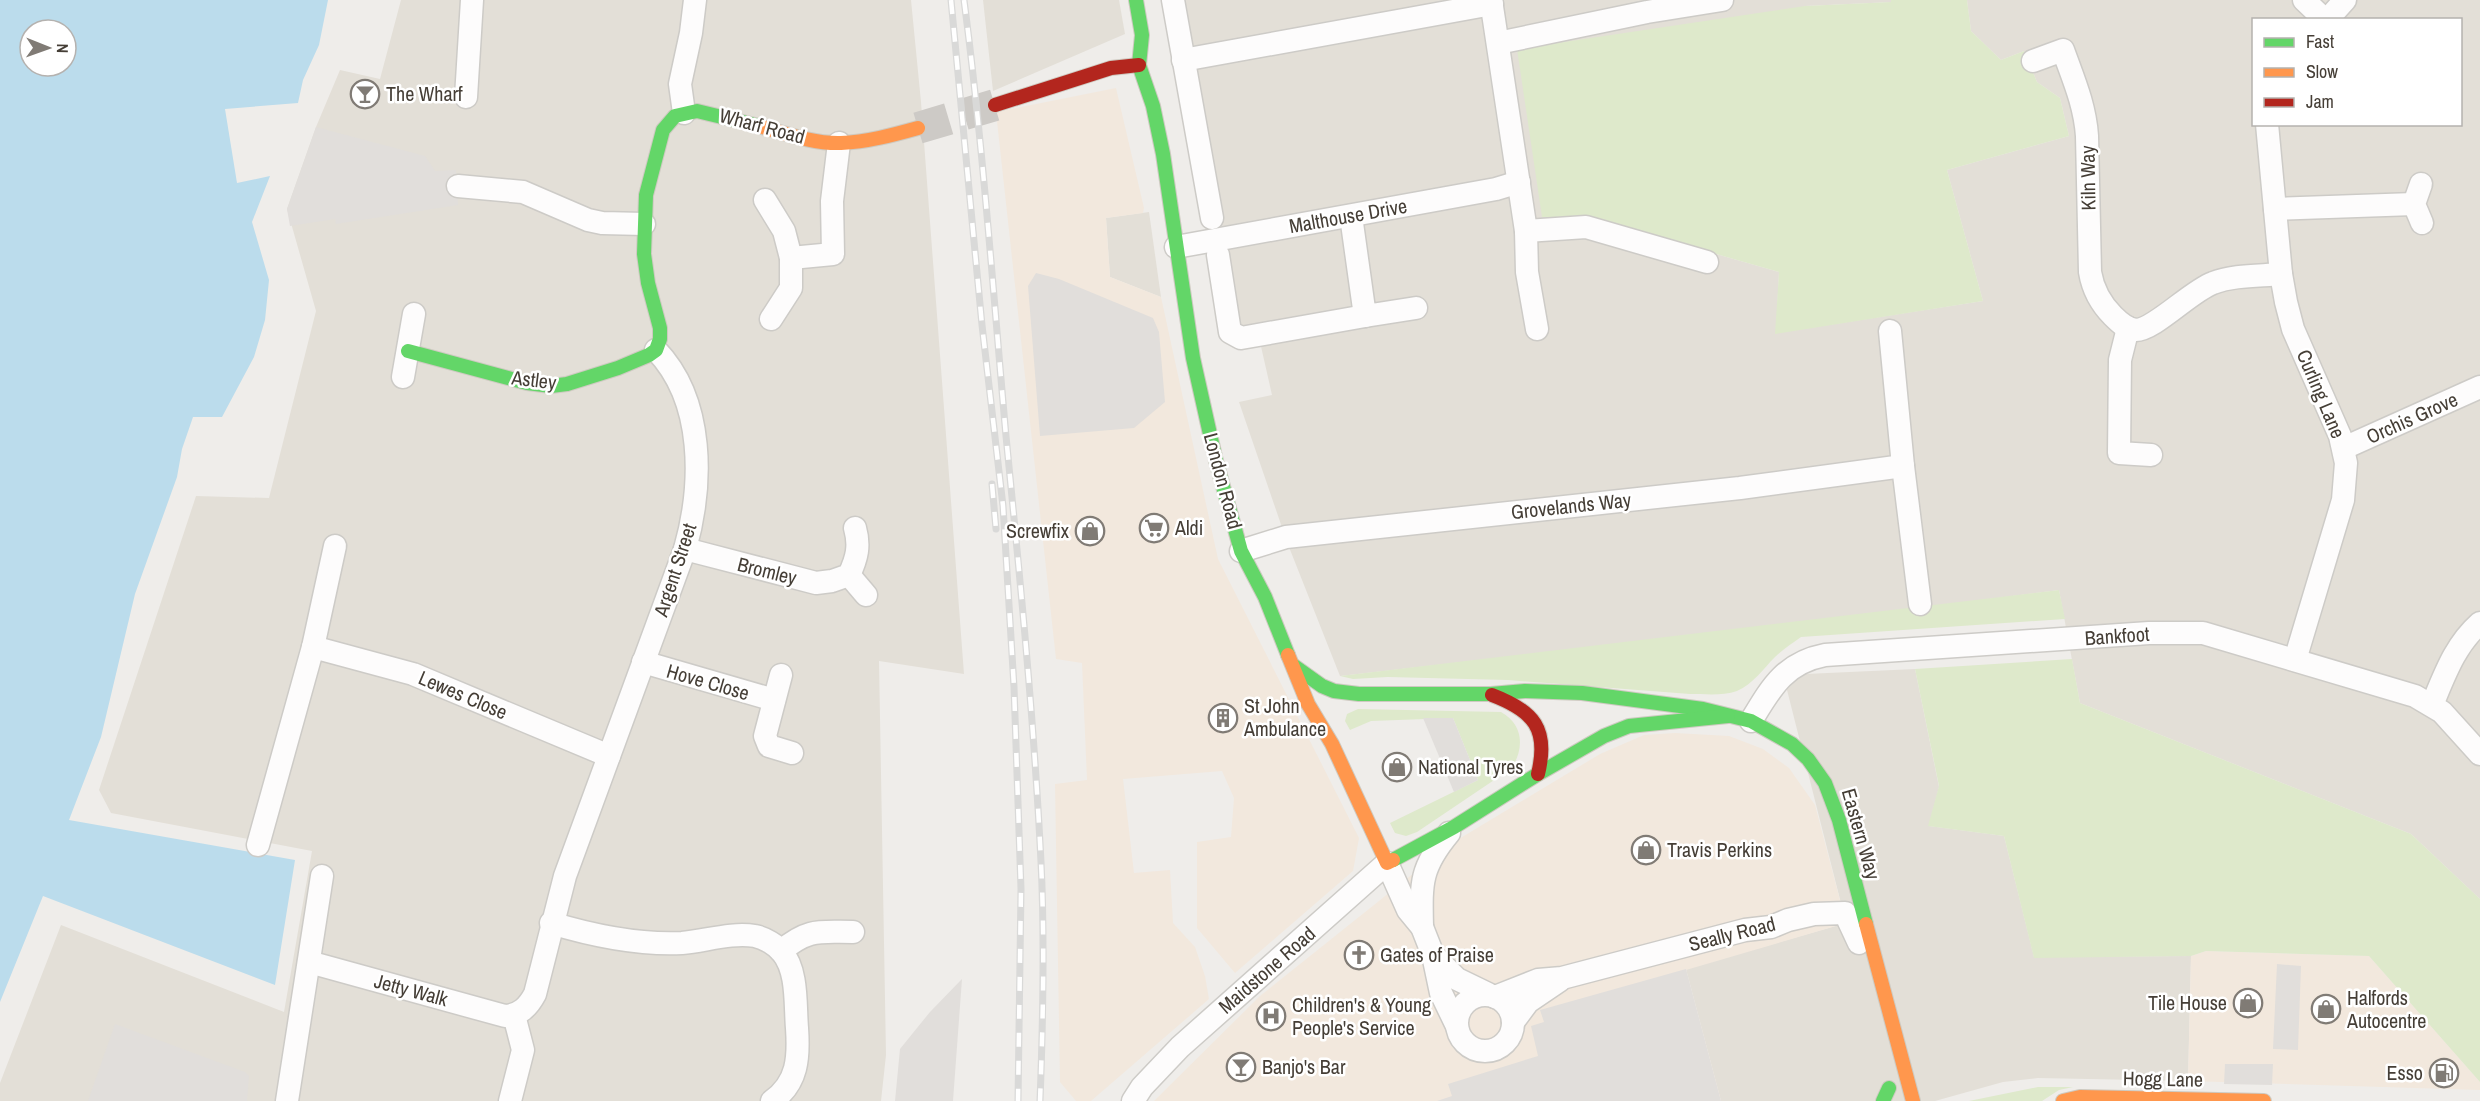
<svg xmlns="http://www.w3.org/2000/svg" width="2480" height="1101" font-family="'Archivo Narrow',sans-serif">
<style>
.residential{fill:#e3dfd7;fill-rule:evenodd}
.commercial{fill:#f2e8dd}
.green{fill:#dee9cb}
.parking{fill:#e1dedb}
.water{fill:#bbdcec;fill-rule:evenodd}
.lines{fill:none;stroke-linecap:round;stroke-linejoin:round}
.secondary-tunnel{stroke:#cdcac6;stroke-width:32;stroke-dasharray:32 16;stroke-linecap:butt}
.street-casing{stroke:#cdcbc7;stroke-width:25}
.fast-casing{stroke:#cecac1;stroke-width:16}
.slow-casing{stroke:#cecac1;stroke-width:16}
.jam-casing{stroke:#cecac1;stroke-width:16}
.street{stroke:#fdfcfc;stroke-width:22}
.fast{stroke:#63d668;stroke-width:14}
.slow{stroke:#ff974d;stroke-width:14}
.jam{stroke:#b3261e;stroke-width:14}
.rail-casing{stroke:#d9d9d8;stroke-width:7}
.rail{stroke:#fff;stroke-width:4.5;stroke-dasharray:14;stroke-linecap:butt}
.labels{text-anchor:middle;stroke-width:5;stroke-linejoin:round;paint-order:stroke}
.poi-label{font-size:20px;fill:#453e36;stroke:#fff;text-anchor:start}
.street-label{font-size:20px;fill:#453e36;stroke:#fff}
</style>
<rect width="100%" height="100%" fill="#efedea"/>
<g class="residential">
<polygon points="401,0 911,0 921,102 964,674 879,661 886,1055 881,1101 0,1101 0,1083 61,925 284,1012 312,851 111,813 99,790 196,496 269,498 316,311 287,209 316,127 340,70 380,79"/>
<polygon points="983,0 1119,0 1125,34 993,91"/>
<path d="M1166 0H1891L1892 2 1805 6 1587 217 1779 272 1776 333 1983 301 1947 170 2069 136 2060 98 2037 82 2024 51 2001 60 1971 31 1967 0H2480V899L2411 834 2080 703 2059 590 1770 627 1340 676 1287 542 1239 402 1272 395 1260 342 1222 324ZM2254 20H2460V124H2254Z"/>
<polygon points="1149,212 1161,297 1110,277 1106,218"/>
<polygon points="1915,669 1939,787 1929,826 2004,836 2034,957 2191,956 2188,1081 2038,1078 2003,1082 1935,1101 1721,1101 1686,969 1846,923 1786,686 1806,674"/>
</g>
<g class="commercial">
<polygon points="1116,88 1144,208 1143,213 1106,218 1110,277 1161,297 1218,559 1359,838 1353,871 1235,973 1197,928 1197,842 1231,837 1234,798 1222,771 1123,779 1134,873 1170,870 1173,923 1195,947 1205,976 1209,999 1091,1101 1076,1101 1060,1082 1055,784 1087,780 1082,663 1056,659 996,112"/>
<polygon points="1675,733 1729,736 1763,749 1789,768 1815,805 1846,923 1686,970 1721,1101 1154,1101 1260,996 1449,845 1600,754 1644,735"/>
<polygon points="2206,951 2369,956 2480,1082 2480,1090 2188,1081 2191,956"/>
</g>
<g class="green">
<polygon points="1891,0 1967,0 1971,31 2001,60 2024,51 2037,82 2060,98 2069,136 1947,170 1983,301 1775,334 1779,272 1587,217 1542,217 1517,49 1805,6 1891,2"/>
<path d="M2059 590 2065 619 1801 637C1793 643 1783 649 1775 657 1763 669 1753 684 1737 691 1723 696 1705 694 1690 694L1508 680 1388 677 1353 679 1340 676Z"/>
<polygon points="2072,659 2080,703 2411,834 2480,899 2480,1082 2369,956 2206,951 2191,956 2034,958 2004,836 1928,826 1939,786 1915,669"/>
<path d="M1358 709 1501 712C1524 725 1524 748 1512 768L1417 832 1406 836 1395 833 1390 823 1478 780 1453 718 1371 721 1350 730 1345 721 1347 714Z"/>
<polygon points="2038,1087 2073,1087 2059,1090 2042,1101 1969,1101"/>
</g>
<g class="parking">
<polygon points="316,127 425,156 435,171 456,170 458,205 336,224 335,219 290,226 287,209"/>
<polygon points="1036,273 1059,279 1153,318 1159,332 1165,402 1134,428 1040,436 1028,286"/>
<polygon points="1423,718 1453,718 1478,780 1454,792"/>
<polygon points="2277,964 2301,966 2298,1050 2273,1049"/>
<polygon points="1686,969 1721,1101 1437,1101 1452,1096 1448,1084 1538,1056 1531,1026 1544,1022 1540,1010"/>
<polygon points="962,979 953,1101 895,1101 900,1049 930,1012"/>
<polygon points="115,1024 245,1072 249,1076 247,1101 88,1101"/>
<polygon points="2225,1064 2273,1064 2272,1085 2224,1084"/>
</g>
<path class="water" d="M0 0H328L319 45 303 80 298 103 225 109 237 183 270 176 252 222 269 280 265 320 254 357 222 417H193L182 449 177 477 135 594 101 737 69 820 295 860 275 985 43 896 0 1002ZM30 30H66V66H30Z"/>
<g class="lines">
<polyline class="secondary-tunnel" points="918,128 995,105"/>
<g class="street-casing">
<g id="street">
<polyline points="1173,0 1212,218"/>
<polyline points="1491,0 1526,231 1527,272 1537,329"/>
<polyline points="2304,0 2325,20"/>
<polyline points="2327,20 2345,0"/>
<polyline points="1498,43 1647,12 1722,0"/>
<polyline points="1183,60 1492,4"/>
<path d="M2033 61 2063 50C2073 78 2085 105 2087 136L2090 272C2093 290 2100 303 2113 316 2119 322 2126 329 2136 330 2154 330 2191 291 2213 283 2233 275 2260 276 2281 274"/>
<polyline points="466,97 472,0"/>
<polyline points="684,113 680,84 691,33 695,0"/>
<polyline points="2267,124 2281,274 2286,302 2293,329 2340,436 2346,463 2343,500 2295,660"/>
<polyline points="2421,184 2414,204 2422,223"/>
<polyline points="458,186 523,192 588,220 602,223 644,224"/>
<polyline points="765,200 784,231 791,258 791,288 771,319"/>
<polyline points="2275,209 2414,204"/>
<polyline points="1351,216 1365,316 1416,308"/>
<polyline points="1526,231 1586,227 1707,262"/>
<polyline points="1176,247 1496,189 1519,182"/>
<polyline points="1218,255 1230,332 1241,338 1365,316"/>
<polyline points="791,258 833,254 832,201 839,143"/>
<polyline points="2128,328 2120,360 2119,453 2151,455"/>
<polyline points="403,377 414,314"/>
<polyline points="2344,448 2480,387"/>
<polyline points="1903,466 1920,604"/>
<path d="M685 549 816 583 832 581 849 575C857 558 860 546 855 528"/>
<polyline points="1241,551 1286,537 1740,488 1903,466 1890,331"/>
<polyline points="849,575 866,595"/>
<polyline points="313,647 335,546"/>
<polyline points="643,662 774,700"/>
<polyline points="781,675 765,736 769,746 792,753"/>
<path d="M2432 705C2445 674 2455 645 2480 623"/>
<path d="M1751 721C1771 688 1784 663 1825 655L2149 633H2203L2415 696 2442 712 2480 754"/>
<polyline points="258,845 313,647 413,674 609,756"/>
<path d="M551 923C594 936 638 945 682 943 705 941 732 932 755 936 765 938 776 945 782 952 798 971 795 1005 797 1028 799 1057 798 1083 772 1101"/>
<path d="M1422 927C1421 883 1420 868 1449 833"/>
<path d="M781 951C809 928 819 932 853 932"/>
<polyline points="1433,955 1457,979 1488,994"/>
<path d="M309 962 505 1016C520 1015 528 1007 535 994L565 876 685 549C703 485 705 401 656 350"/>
<circle cx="1485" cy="1023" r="28"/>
<polyline points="1495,997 1538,980 1562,978 1745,930 1771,927 1788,920 1814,914 1845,913 1859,943"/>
<polyline points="1513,1022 1528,1002 1559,981"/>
<polyline points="287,1101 322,876"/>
<polyline points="510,1101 523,1050 514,1015"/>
<polyline points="1133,1101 1142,1087 1180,1047 1387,863 1408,910 1422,927 1433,955 1441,993 1456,1024"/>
</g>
</g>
<g class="fast-casing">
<g id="fast">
<polyline points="1136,0 1142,35 1139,65 1153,106 1163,154 1193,358 1216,461 1241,551 1265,597 1288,655"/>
<polyline points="408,351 527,383 551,386 567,384 618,368 649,355 656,350 660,339 660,328 648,283 644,254 646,195 663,130 675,116 697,111 759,126"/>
<polyline points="1294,666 1322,686 1334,691 1359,694 1491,694 1525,691 1582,693 1703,709 1751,721 1792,744 1808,759 1825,783 1839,820 1866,924"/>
<polyline points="1393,860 1454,827 1538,774 1604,736 1629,726 1728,716"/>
<polyline points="1883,1101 1889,1088"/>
</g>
</g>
<g class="slow-casing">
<g id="slow">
<path d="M759 126C784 133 814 144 841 143 867 142 893 135 918 128"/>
<polyline points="1288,655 1308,704 1332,744 1387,863 1393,860"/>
<polyline points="1866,924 1913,1101"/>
<polyline points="2063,1101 2080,1097 2264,1101"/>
</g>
</g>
<g class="jam-casing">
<g id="jam">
<polyline points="995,105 1111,68 1139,65"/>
<path d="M1492 695C1534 711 1549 729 1538 774"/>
</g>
</g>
<use href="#street" class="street"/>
<use href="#fast" class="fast"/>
<use href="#slow" class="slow"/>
<use href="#jam" class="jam"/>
<g class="rail-casing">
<g id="rail">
<polyline points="951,0 982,325 1003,506 1014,687 1021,889 1018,1101"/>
<path d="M964 0C983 145 993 291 1006 436 1020 578 1034 720 1041 862 1045 942 1043 1021 1040 1101"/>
<polyline points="992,484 996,529"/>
</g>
</g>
<use href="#rail" class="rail"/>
</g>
<defs>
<g id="bar-ring" transform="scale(1.5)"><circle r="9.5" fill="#fff" stroke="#807b75" stroke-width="1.5"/><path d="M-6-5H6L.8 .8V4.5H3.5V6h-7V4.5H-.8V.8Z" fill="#807b75"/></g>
<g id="supermarket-ring" transform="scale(1.5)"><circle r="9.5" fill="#fff" stroke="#807b75" stroke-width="1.5"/><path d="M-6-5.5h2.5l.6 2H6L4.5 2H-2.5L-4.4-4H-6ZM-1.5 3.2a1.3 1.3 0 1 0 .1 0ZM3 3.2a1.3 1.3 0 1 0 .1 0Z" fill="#807b75"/></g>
<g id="shop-ring" transform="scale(1.5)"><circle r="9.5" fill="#fff" stroke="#807b75" stroke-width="1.5"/><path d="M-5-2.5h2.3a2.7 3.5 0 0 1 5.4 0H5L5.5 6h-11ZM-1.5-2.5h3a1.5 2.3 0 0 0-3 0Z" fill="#807b75"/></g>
<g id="building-ring" transform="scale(1.5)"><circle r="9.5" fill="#fff" stroke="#807b75" stroke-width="1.5"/><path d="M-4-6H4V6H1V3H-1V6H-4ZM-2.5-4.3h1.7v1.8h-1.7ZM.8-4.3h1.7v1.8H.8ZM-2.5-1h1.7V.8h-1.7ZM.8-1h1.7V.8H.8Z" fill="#807b75"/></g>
<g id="church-ring" transform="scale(1.5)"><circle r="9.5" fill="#fff" stroke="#807b75" stroke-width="1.5"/><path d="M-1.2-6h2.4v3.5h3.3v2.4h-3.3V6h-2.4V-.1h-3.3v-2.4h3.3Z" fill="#807b75"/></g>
<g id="hospital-ring" transform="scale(1.5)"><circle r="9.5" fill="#fff" stroke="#807b75" stroke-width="1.5"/><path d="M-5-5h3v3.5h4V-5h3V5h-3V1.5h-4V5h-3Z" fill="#807b75"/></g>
<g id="fuel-ring" transform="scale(1.5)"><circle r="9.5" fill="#fff" stroke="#807b75" stroke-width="1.5"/><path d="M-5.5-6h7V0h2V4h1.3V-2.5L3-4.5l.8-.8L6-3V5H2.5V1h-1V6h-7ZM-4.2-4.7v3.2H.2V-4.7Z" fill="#807b75"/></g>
</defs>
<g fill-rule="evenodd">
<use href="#bar-ring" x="365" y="94"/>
<use href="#supermarket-ring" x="1154" y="528"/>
<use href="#shop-ring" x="1090" y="531"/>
<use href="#building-ring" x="1223" y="718"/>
<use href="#shop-ring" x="1397" y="767"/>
<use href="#shop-ring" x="1646" y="850"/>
<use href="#church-ring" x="1359" y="955"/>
<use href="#shop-ring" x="2248" y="1003"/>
<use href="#shop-ring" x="2326" y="1009"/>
<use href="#hospital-ring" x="1271" y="1016"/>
<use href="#bar-ring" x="1241" y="1067"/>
<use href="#fuel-ring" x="2444" y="1073"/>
</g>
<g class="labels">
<g class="poi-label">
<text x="386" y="101">The Wharf</text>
<text x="1175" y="535">Aldi</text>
<text x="1069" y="538" text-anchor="end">Screwfix</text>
<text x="1244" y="713">St John<tspan x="1244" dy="23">Ambulance</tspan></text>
<text x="1418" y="774">National Tyres</text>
<text x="1667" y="857">Travis Perkins</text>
<text x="1380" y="962">Gates of Praise</text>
<text x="2347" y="1005">Halfords<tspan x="2347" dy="23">Autocentre</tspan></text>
<text x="2227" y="1010" text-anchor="end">Tile House</text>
<text x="1292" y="1012">Children's &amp; Young<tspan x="1292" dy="23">People's Service</tspan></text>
<text x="1262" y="1074">Banjo's Bar</text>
<text x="2423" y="1080" text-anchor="end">Esso</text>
</g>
<g class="street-label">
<text transform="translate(762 126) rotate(15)" y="7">Wharf Road</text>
<text transform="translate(2088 178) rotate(-91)" y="7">Kiln Way</text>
<text transform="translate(1348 216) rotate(-10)" y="7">Malthouse Drive</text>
<text transform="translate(534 380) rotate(7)" y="7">Astley</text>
<text transform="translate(2321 394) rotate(67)" y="7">Curling Lane</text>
<text transform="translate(2412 418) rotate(-24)" y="7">Orchis Grove</text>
<text transform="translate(1223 481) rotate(75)" y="7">London Road</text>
<text transform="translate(1571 506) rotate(-6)" y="7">Grovelands Way</text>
<text transform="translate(675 570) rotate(-72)" y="7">Argent Street</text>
<text transform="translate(767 571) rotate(14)" y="7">Bromley</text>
<text transform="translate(2117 636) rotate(-4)" y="7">Bankfoot</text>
<text transform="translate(708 682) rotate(16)" y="7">Hove Close</text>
<text transform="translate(463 695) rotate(23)" y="7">Lewes Close</text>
<text transform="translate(1861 834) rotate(74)" y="7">Eastern Way</text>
<text transform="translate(1732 934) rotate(-14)" y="7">Seally Road</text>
<text transform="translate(1267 970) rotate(-41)" y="7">Maidstone Road</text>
<text transform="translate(411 990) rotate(15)" y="7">Jetty Walk</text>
<text transform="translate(2163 1079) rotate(1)" y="7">Hogg Lane</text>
</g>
</g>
<rect x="2252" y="18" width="210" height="108" fill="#ffffff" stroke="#b5b2af" stroke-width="1.5"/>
<rect x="2264" y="38" width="30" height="9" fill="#63d668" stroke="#b5b2af" stroke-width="1.5"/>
<text x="2306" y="48" font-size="18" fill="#453e36">Fast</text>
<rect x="2264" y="68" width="30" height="9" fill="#ff974d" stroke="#b5b2af" stroke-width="1.5"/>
<text x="2306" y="78" font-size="18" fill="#453e36">Slow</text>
<rect x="2264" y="98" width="30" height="9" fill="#b3261e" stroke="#b5b2af" stroke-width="1.5"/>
<text x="2306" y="108" font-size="18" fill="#453e36">Jam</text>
<g transform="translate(48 48) rotate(91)"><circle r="28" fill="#ffffff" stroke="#b5b2af" stroke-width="1.5"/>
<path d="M0-4.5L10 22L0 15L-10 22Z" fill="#807b75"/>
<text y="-9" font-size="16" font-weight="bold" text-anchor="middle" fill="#453e36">N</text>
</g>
</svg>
